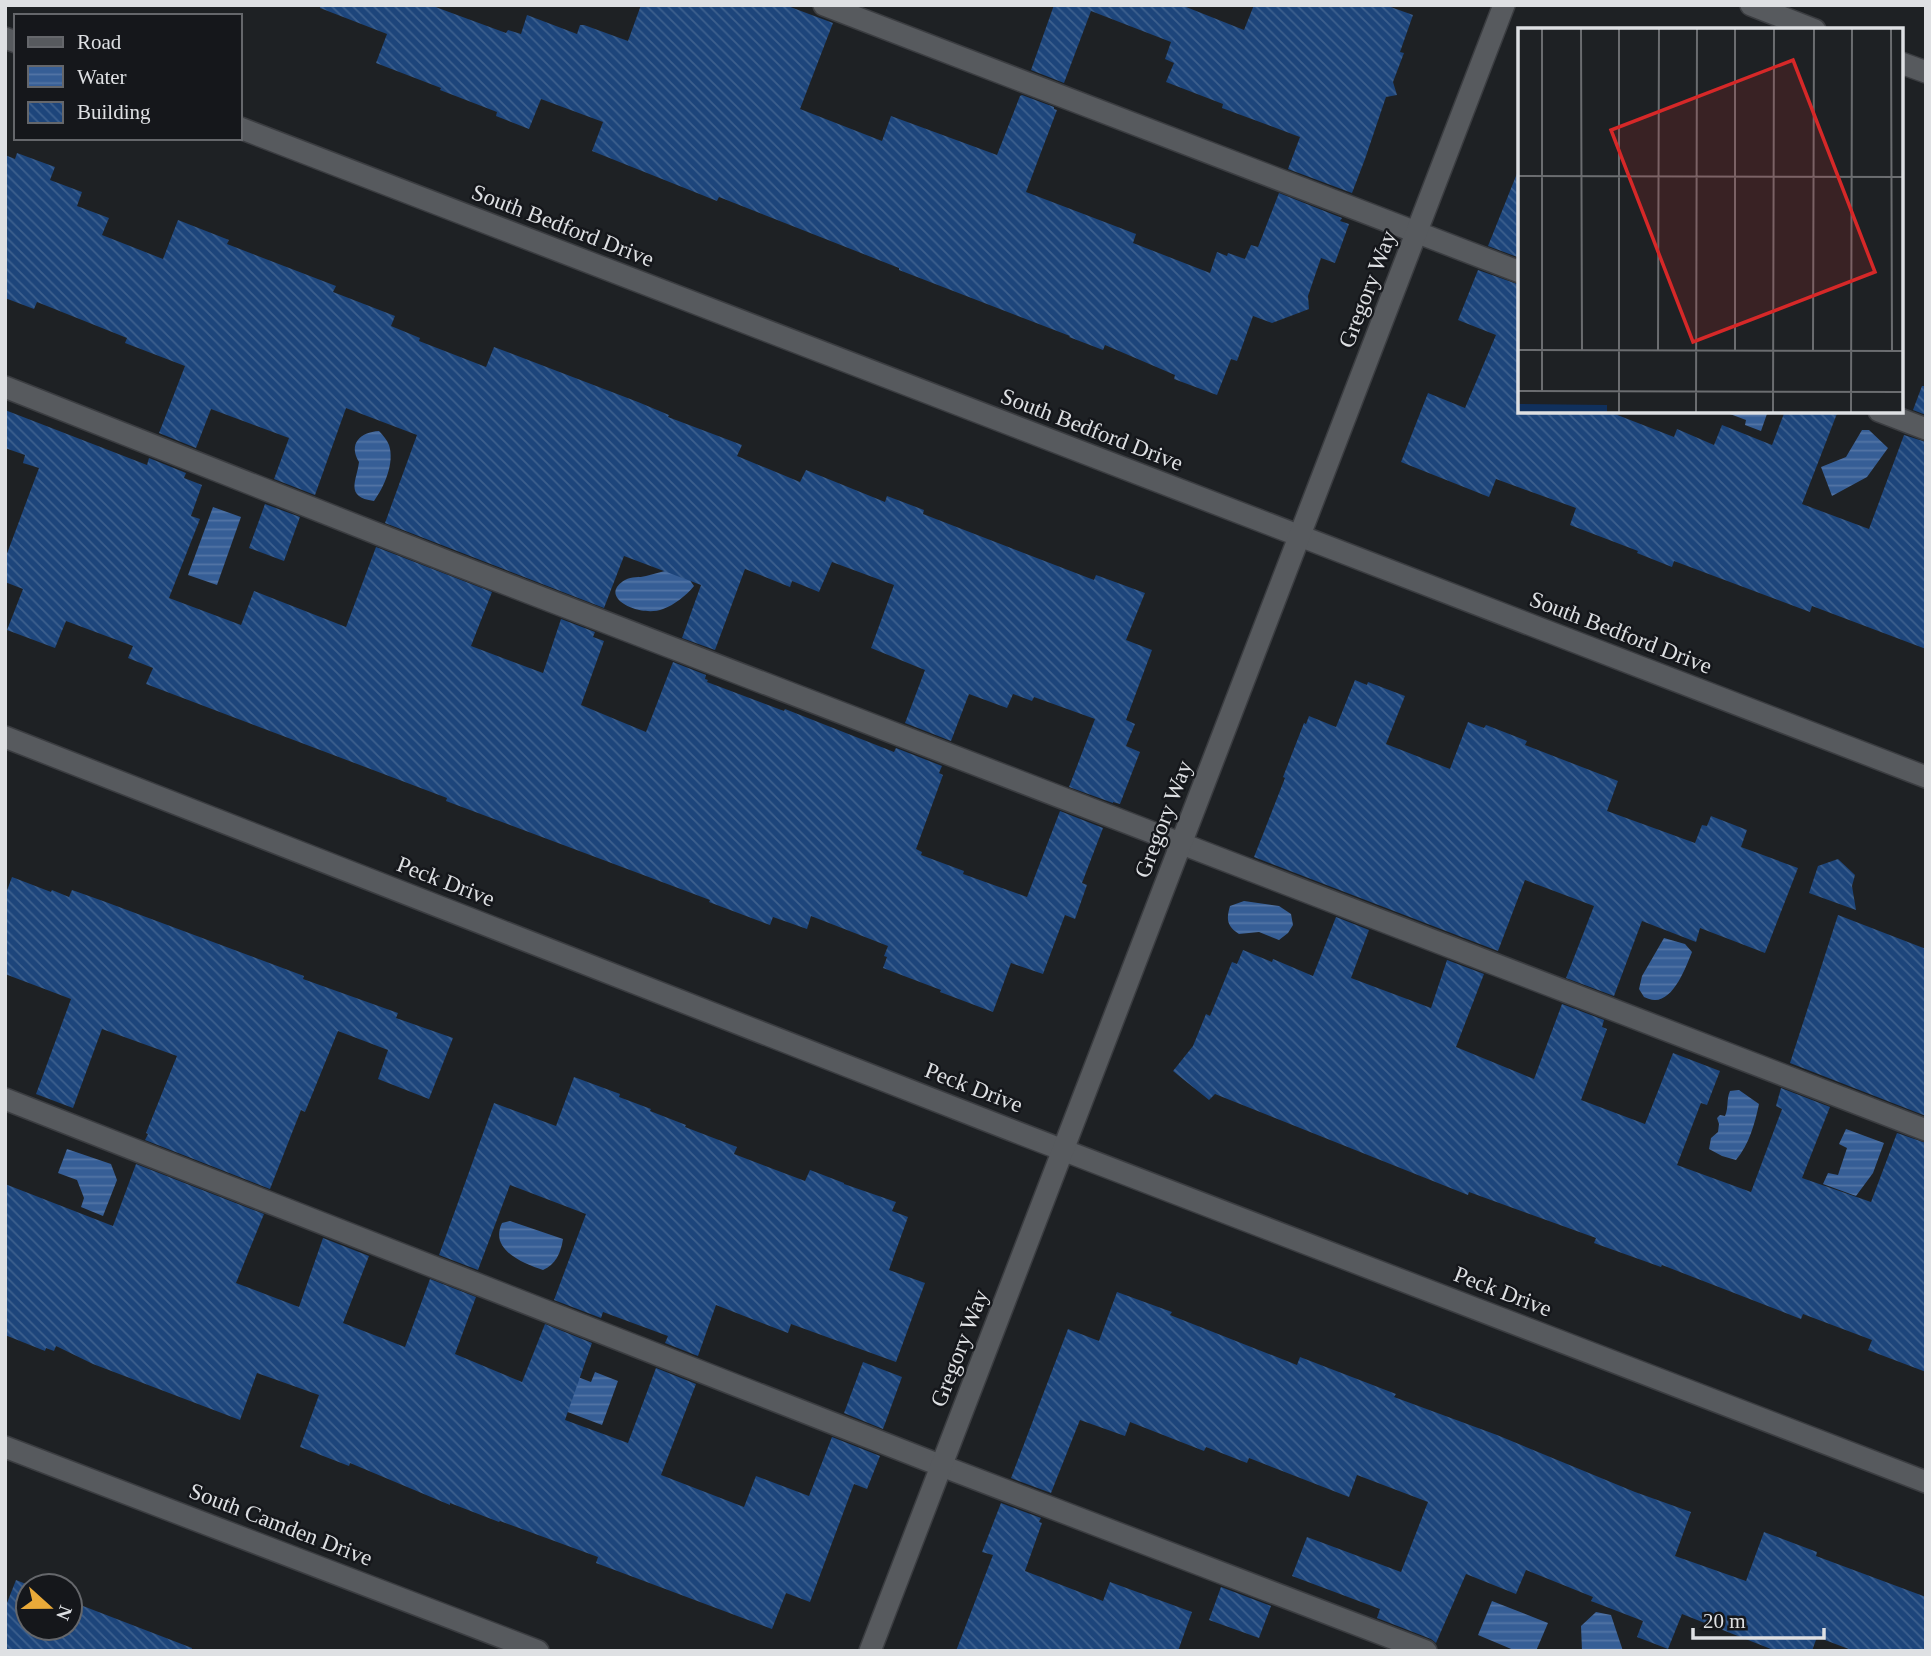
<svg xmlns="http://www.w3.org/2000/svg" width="1931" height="1656" font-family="Georgia,serif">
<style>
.water{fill:url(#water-rules)}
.building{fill:url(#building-back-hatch)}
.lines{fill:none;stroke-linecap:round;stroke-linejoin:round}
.lane-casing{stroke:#3b3d41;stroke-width:24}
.street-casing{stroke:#3b3d41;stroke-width:24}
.secondary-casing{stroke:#3b3d41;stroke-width:24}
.lane{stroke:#575a5e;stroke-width:21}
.street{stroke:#575a5e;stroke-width:21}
.secondary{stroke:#575a5e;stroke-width:21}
.labels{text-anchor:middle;stroke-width:5;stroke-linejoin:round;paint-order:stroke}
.street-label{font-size:23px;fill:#dee0e3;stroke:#15171b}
.inset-road{fill:none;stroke:#6b6d70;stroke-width:2}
.view{fill:#d62828;fill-opacity:0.15;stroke:#d62828;stroke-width:3.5}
.inset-edge{fill:none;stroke:#dee0e3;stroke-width:3.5}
</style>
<defs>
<pattern id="water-rules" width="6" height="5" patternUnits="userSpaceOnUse" patternTransform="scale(1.75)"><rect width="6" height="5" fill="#365e96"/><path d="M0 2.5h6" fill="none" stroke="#5375a5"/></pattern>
<pattern id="building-back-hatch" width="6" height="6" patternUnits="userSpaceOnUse" patternTransform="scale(1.75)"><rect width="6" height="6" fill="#1d457b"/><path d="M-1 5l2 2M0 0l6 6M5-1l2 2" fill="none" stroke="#3d608e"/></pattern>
</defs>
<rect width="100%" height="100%" fill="#1e2124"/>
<g class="water">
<polygon points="1722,411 1768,411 1761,431 1745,425 1746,420"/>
<polygon points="1862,430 1869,430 1888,448 1867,477 1832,496 1821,467 1846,457"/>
<path d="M379 431C383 435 387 440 389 445 395 463 384 487 374 501 344 497 357 480 359 462 348 444 360 432 379 431Z"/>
<polygon points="213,507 241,517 217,585 188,575"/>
<path d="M673 569 689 579 694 586C686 596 674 605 663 609 640 618 596 597 625 580 632 576 639 578 646 576 655 574 663 571 673 569Z"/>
<path d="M1244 901 1279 906 1291 914 1293 925 1288 933 1279 940 1259 932 1239 934C1227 926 1226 920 1230 906Z"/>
<path d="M1664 938 1685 944 1692 952C1686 967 1674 1000 1655 1000 1651 1000 1647 998 1644 997L1639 989 1642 976Z"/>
<path d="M1739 1090 1759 1104C1755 1123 1749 1145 1736 1160L1722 1156 1709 1149 1711 1138 1718 1132 1719 1124 1717 1118 1720 1115 1725 1116C1729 1107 1726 1100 1730 1091Z"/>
<polygon points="1846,1129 1884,1143 1873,1173 1856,1196 1823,1184 1828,1173 1838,1175 1847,1148 1839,1144"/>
<polygon points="67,1149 111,1164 117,1180 103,1216 81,1207 84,1198 77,1180 58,1173"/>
<path d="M510 1221 563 1239C561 1253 555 1265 543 1270 523 1263 489 1250 502 1223Z"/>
<polygon points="541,1363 591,1382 595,1372 618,1381 602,1425 528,1397"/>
<polygon points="1492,1601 1548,1623 1536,1651 1516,1651 1478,1635"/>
<polygon points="1596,1612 1611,1615 1623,1651 1582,1651 1581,1626"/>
</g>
<g class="building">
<polygon points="320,5 430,5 506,33 508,30 521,34 527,15 577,34 580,25 584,25 628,41 641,5 785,5 833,23 800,109 882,141 891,116 997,155 1020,96 1022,95 1054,107 1054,109 1057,110 1026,192 1136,234 1133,243 1210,273 1217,252 1227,256 1228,253 1245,259 1251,245 1258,247 1279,193 1342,218 1340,221 1349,224 1335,263 1321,258 1308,296 1309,309 1272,323 1253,316 1237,361 1231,359 1217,395 1174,379 1175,375 1105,345 1103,350 1069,337 1070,336 899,270 899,268 719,197 717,201 592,151 603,122 541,99 529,129 496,116 497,112 440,90 441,88 376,63 387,34 320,8"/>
<polygon points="1054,5 1181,5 1244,30 1254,5 1385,5 1413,15 1400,52 1404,53 1393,82 1397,95 1386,97 1365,159 1352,193 1288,169 1300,137 1222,108 1223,104 1166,82 1174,63 1165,59 1171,42 1091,11 1064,83 1031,70"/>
<polygon points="17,153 55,167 50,180 82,192 77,206 109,218 102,235 163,259 178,220 229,240 227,244 336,286 333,292 395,316 391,326 420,338 419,341 486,367 494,347 638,402 669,415 668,417 742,445 737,456 800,482 806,470 885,502 887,496 924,510 923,514 1094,580 1096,575 1145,593 1126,640 1152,650 1126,720 1135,724 1126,746 1140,752 1120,804 1113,802 1113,803 1069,787 1095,719 1034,697 1032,701 1013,694 1007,708 969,694 951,741 905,723 925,670 871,648 894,585 832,562 819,592 792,581 790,587 745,569 715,650 682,638 701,585 624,556 604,608 385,523 417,435 346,408 315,495 274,479 289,438 211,409 196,448 159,433 185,366 125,343 127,338 37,302 34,309 5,298 5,155 15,159"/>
<polygon points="1518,171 1520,171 1520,258 1488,246"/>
<polygon points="1478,270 1520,285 1520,411 1607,411 1674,437 1677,429 1714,445 1722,425 1772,445 1785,411 1838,411 1802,504 1869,529 1904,435 1926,442 1926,649 1812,606 1810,612 1674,561 1672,567 1637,553 1638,551 1570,525 1576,508 1496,479 1489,497 1401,462 1428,393 1465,408 1496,335 1458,320"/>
<polygon points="1922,386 1926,386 1926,415 1913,410"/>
<polygon points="5,410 147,465 149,458 186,473 184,478 202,485 191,516 200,519 169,598 241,625 254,591 346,627 376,547 492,592 471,646 543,673 561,619 595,632 593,637 604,641 581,705 646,732 673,662 706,675 705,679 708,680 707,682 784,711 785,709 894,752 896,748 942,766 939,773 943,775 916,849 922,852 921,855 964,871 963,874 1027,897 1060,811 1103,828 1082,883 1087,885 1075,919 1065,915 1043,974 1011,963 993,1012 940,992 941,990 883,968 887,957 884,956 888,946 811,916 807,929 773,917 770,925 709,902 710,900 446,801 447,798 146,684 153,668 128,658 133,646 66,621 55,648 7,630 23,589 5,582 5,559 39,468 23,463 25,455 5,448"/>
<polygon points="265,504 300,517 284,561 249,548"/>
<polygon points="1355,680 1367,685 1368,682 1405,696 1386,744 1450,769 1468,722 1484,728 1486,725 1527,741 1525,745 1618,781 1607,811 1695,843 1702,825 1707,826 1711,816 1747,830 1741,847 1798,868 1765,953 1700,928 1696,942 1642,921 1614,996 1566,978 1594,906 1525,880 1498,951 1254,857 1285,778 1283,777 1304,723 1306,724 1309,716 1336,727"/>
<polygon points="1838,859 1855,875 1852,886 1856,910 1809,893 1818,866"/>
<polygon points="12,877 51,892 52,890 69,897 72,890 103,901 304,976 303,979 398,1013 396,1018 453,1038 429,1099 378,1079 388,1050 338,1031 305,1112 301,1110 270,1189 145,1140 148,1134 146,1133 177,1056 102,1029 73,1108 36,1094 71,999 5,974 5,896"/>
<polygon points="1838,915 1926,949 1926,1116 1790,1063"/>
<polygon points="1336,917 1369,930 1351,978 1431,1008 1447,960 1484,974 1456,1047 1534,1079 1562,1004 1604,1020 1602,1027 1607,1029 1581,1100 1645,1124 1673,1053 1720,1071 1707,1105 1701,1103 1677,1165 1751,1192 1782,1109 1776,1106 1781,1088 1830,1107 1802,1178 1871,1202 1897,1133 1926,1143 1926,1372 1868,1350 1872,1340 1803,1314 1801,1319 1662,1265 1661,1267 1594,1243 1596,1238 1469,1192 1468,1195 1215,1094 1209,1100 1173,1071 1193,1046 1206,1014 1210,1016 1232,962 1237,964 1243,950 1272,962 1273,959 1313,976"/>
<polygon points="574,1077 620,1094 619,1097 651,1109 650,1111 686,1125 685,1127 737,1147 734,1154 805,1181 810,1170 844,1183 844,1184 896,1202 892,1211 908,1217 889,1270 925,1283 896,1362 791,1324 788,1333 716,1305 698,1356 665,1343 668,1336 603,1312 601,1318 554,1300 586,1214 510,1185 478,1270 439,1255 494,1103 556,1126"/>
<polygon points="136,1164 264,1214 236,1283 299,1307 323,1238 369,1256 343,1323 405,1347 430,1279 476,1297 455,1354 522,1382 545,1324 592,1343 565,1420 628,1443 656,1368 696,1384 661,1475 744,1507 756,1476 809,1496 832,1437 880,1456 867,1489 854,1484 810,1602 786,1593 772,1629 596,1563 598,1557 500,1521 499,1522 450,1503 450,1505 350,1463 349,1466 300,1447 319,1395 257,1373 240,1420 93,1364 56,1346 54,1351 46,1348 45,1351 5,1335 5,1184 113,1226"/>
<polygon points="1117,1292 1172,1312 1170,1315 1297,1365 1300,1357 1396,1394 1394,1397 1497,1435 1635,1492 1691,1512 1675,1556 1746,1581 1764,1532 1817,1552 1816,1556 1926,1597 1926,1651 1854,1651 1817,1637 1812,1651 1776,1651 1682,1614 1668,1649 1637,1637 1643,1621 1591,1601 1593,1597 1526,1570 1516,1594 1466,1574 1436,1643 1431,1639 1377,1618 1380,1609 1292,1576 1307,1537 1401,1572 1428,1502 1357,1475 1349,1497 1249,1458 1247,1463 1206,1447 1204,1451 1130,1422 1125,1436 1080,1420 1051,1493 1011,1478 1068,1329 1099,1341"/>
<polygon points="863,1362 902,1377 883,1429 844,1413"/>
<polygon points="1001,1503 1041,1518 1039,1522 1042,1523 1025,1571 1103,1601 1110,1582 1192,1612 1178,1651 956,1651 993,1555 982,1552"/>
<polygon points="16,1580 31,1586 28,1586 28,1628 70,1628 70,1601 192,1648 192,1651 5,1651 5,1608"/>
<polygon points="1221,1587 1271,1606 1259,1638 1209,1620"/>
</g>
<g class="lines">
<g class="lane-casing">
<g id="lane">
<polyline points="824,5 1520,272"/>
<polyline points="5,387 449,562 1926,1130"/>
<polyline points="1879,411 1926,429"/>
<polyline points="5,1099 942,1466 1426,1651"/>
</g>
</g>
<g class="street-casing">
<g id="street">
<polyline points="5,38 16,42"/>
<polyline points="240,128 1926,777"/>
<polyline points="5,737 1011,1130 1926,1482"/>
<polyline points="5,1447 538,1651"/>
<polyline points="870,1651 1504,5"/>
</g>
</g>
<g class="secondary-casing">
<g id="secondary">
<polyline points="1751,5 1815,30"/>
<polyline points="1901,63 1926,72"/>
</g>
</g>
<use href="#lane" class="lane"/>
<use href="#street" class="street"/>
<use href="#secondary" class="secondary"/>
</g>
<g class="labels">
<g class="street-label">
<text transform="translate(563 225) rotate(21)" y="8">South Bedford Drive</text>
<text transform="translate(1367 289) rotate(-69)" y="8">Gregory Way</text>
<text transform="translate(1092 429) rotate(21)" y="8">South Bedford Drive</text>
<text transform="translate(1621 632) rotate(21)" y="8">South Bedford Drive</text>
<text transform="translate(1163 819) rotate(-69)" y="8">Gregory Way</text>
<text transform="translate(446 881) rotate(21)" y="8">Peck Drive</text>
<text transform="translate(974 1087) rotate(21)" y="8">Peck Drive</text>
<text transform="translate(1503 1291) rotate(21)" y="8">Peck Drive</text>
<text transform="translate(959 1348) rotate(-69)" y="8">Gregory Way</text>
<text transform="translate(281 1524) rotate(21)" y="8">South Camden Drive</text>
</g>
</g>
<g transform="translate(1518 28)">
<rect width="385" height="385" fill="#1e2124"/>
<path d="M0 376 89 377V384H0Z" fill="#10305c"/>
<path class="inset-road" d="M63 1 64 322M373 1 374 323M0 148 385 149M0 322 385 323M140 323 141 1M217 323V1M295 323 296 1M0 363 385 364M24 363V1M101 384V1M178 384 179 1M255 384 256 1M333 384 334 1"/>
<path class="view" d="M275 32 357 244 175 314 93 102Z"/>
<rect width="385" height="385" class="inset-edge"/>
</g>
<rect width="1931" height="1656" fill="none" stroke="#dee0e3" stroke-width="14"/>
<rect x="14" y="14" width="228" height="126" fill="#15171b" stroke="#65676b" stroke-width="2"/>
<rect x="28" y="37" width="35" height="10" fill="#575a5e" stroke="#65676b" stroke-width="2"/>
<text x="77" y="49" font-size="21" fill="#dee0e3">Road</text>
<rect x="28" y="66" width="35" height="21" fill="url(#water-rules)" stroke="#65676b" stroke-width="2"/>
<text x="77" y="84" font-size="21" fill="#dee0e3">Water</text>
<rect x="28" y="102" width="35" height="21" fill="url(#building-back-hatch)" stroke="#65676b" stroke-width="2"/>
<text x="77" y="119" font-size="21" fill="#dee0e3">Building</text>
<g transform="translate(49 1607) rotate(111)"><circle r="33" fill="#15171b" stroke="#65676b" stroke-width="2"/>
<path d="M0-5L12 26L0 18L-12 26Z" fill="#eaaa39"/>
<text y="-10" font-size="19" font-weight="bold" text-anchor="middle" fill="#dee0e3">N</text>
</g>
<path d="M1693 1628v10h131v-10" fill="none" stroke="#dee0e3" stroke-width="3.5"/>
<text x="1703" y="1628" font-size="21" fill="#dee0e3" stroke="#15171b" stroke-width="5" paint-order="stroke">20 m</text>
</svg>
